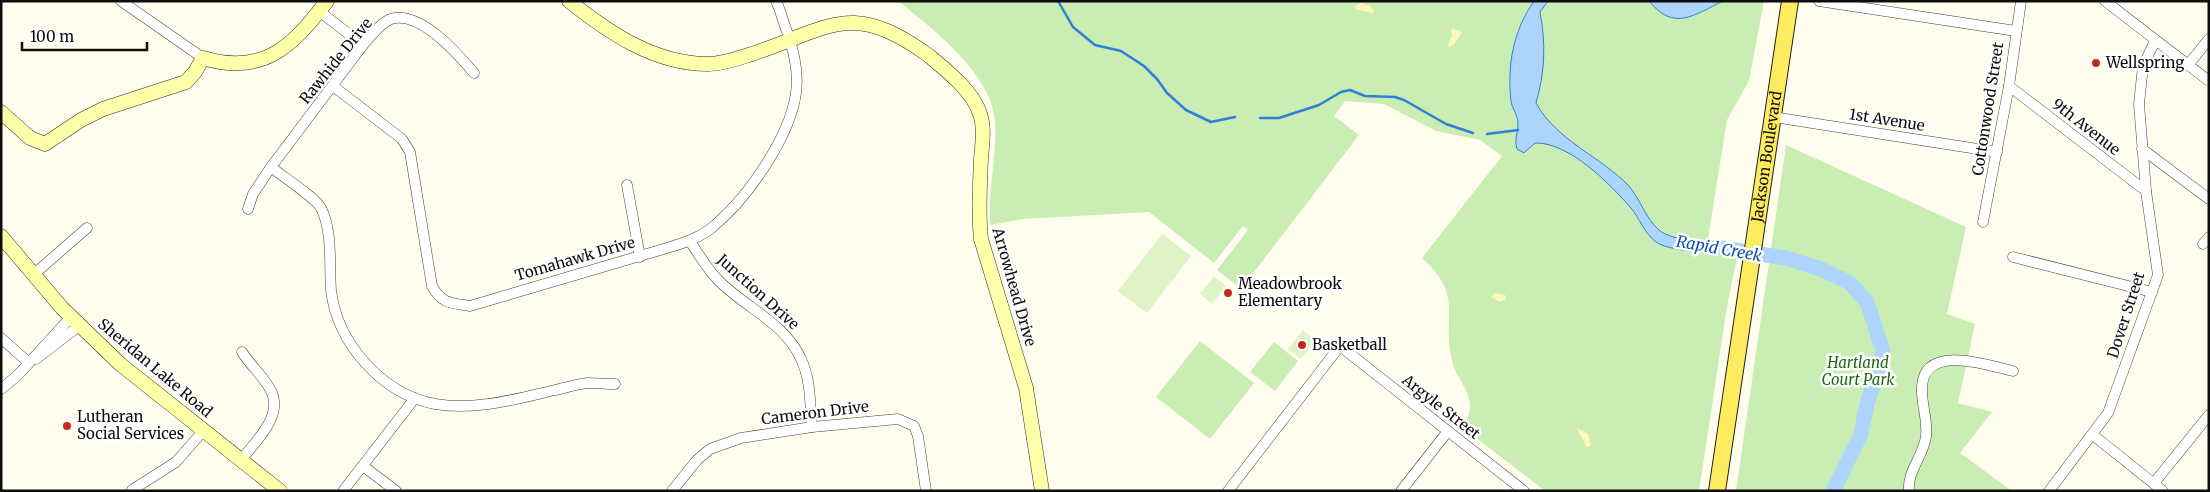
<svg xmlns="http://www.w3.org/2000/svg" width="2210" height="492" font-family="Merriweather,serif">
<style>
.green{fill:#caedb4}
.sand{fill:#fff8b6}
.pitch{fill:#def3c6}
.water{fill:#add5fb;stroke:#2e80d8}
.lines{fill:none;stroke-linecap:round;stroke-linejoin:round}
.stream{stroke:#2e80d8;stroke-width:2.5}
.river{stroke:#add5fb;stroke-width:15}
.street-casing{stroke:#404040;stroke-width:11}
.secondary-casing{stroke:#2f2f2f;stroke-width:15}
.primary-casing{stroke:#1e1e1e;stroke-width:18}
.street{stroke:#fff;stroke-width:10}
.secondary{stroke:#feffa9;stroke-width:14}
.primary{stroke:#ffec5e;stroke-width:16}
.poi-dot{fill:#c9271a;stroke:#fff;stroke-width:2}
.labels{text-anchor:middle;stroke-width:5;stroke-linejoin:round;paint-order:stroke}
.street-label{font-size:15px;fill:#0d0d0d;stroke:#fff}
.poi-label{font-size:15px;fill:#0d0d0d;stroke:#fff;text-anchor:start}
.park-label{font-size:15px;font-style:italic;fill:#1f6a18;stroke:#fff}
.water-label{font-size:16px;font-style:italic;fill:#0c51a9;stroke:#fff}
</style>
<rect width="100%" height="100%" fill="#fffeee"/>
<g class="green">
<path d="M898 1H1764L1749 81 1727 120 1707 245 1738 251C1735 272 1729 292 1726 313L1699 491H1545L1466 430C1465 420 1471 413 1470 404 1469 389 1455 376 1452 361 1441 315 1465 297 1422 258L1502 156 1480 140 1436 131 1384 104 1345 101 1334 116 1359 135 1241 289 1217 270 1248 230 1243 226 1214 263 1149 212 1023 219 990 225C988 190 997 154 995 121 992 74 932 28 898 1Z"/>
<polygon points="1786,145 1966,227 1947,314 1975,324 1958,403 1992,412 1960,453 2012,491 1736,491"/>
<polygon points="1200,341 1254,383 1210,439 1156,397"/>
<polygon points="1274,342 1298,361 1275,391 1250,372"/>
</g>
<g class="sand">
<polygon points="1361,3 1370,6 1374,11 1372,13 1356,9 1355,6"/>
<polygon points="1451,28 1462,32 1454,45 1449,47 1448,44 1452,36"/>
<polygon points="1494,293 1505,295 1506,299 1500,302 1491,297"/>
<path d="M1578 428 1588 434 1591 446 1587 447C1583 442 1583 437 1578 432Z"/>
</g>
<g class="pitch">
<polygon points="1162,234 1191,256 1147,313 1118,291"/>
<polygon points="1214,276 1226,286 1212,304 1200,294"/>
<polygon points="1303,330 1315,340 1301,359 1288,349"/>
</g>
<g class="water">
<path d="M1534 1H1548L1540 12C1546 44 1545 72 1536 103 1557 141 1600 156 1629 186 1640 199 1646 219 1659 230 1672 242 1718 243 1737 245L1735 255C1718 254 1667 251 1656 242 1644 233 1640 219 1631 208 1610 184 1569 142 1535 143L1524 153 1517 149C1514 139 1518 133 1518 123 1518 116 1512 108 1511 101 1507 66 1513 31 1534 1Z"/>
<path d="M1649 1H1723C1694 15 1674 32 1649 1Z"/>
</g>
<g class="lines">
<g class="stream">
<polyline points="1058,1 1073,27 1095,45 1121,51 1144,66 1157,79 1167,93 1186,110 1211,122 1235,117"/>
<polyline points="1260,118 1279,118 1319,105 1341,92 1350,90 1365,96 1395,97 1404,100 1446,124 1473,133"/>
<polyline points="1487,134 1518,130"/>
</g>
<polyline class="river" points="1716,247 1786,258 1821,269 1850,283 1867,302 1883,351 1866,408 1861,434 1833,491"/>
<g class="street-casing">
<g id="street">
<polyline points="121,1 203,58"/>
<polyline points="1819,1 2016,31"/>
<polyline points="2105,1 2209,81"/>
<polyline points="319,11 363,45"/>
<polyline points="2188,65 2209,39"/>
<path d="M333 86 402 139 410 152 432 286C442 304 451 303 470 306L667 248C684 243 702 237 715 225 748 197 790 137 796 93 799 70 793 48 785 26 782 18 780 9 776 1"/>
<polyline points="2009,86 2146,191"/>
<polyline points="1773,117 1997,152"/>
<polyline points="2142,149 2209,199"/>
<path d="M271 167C282 176 316 198 321 208 333 232 329 264 331 290 337 343 382 394 435 404 475 411 516 399 555 390 565 388 577 384 588 383 597 383 606 384 615 384"/>
<polyline points="627,185 640,257"/>
<path d="M248 209 253 194 271 167 363 45C371 36 380 23 391 19 420 10 458 54 474 73"/>
<polyline points="1983,222 2009,86 2021,1"/>
<path d="M690 241C699 255 707 269 719 281 746 308 785 323 801 359 811 380 810 405 812 427"/>
<polyline points="2203,244 2209,237"/>
<polyline points="2013,257 2152,292"/>
<polyline points="33,275 87,228"/>
<polyline points="1,338 29,363"/>
<polyline points="36,359 79,326"/>
<polyline points="1,389 17,376 71,317"/>
<polyline points="2093,435 2163,491"/>
<path d="M241 460C256 441 285 415 270 389 263 376 250 365 242 352"/>
<polyline points="363,466 396,491"/>
<polyline points="2154,483 2209,415"/>
<polyline points="132,490 176,462 204,430"/>
<polyline points="343,491 415,398"/>
<polyline points="672,491 697,460 710,449 741,438 812,427 898,419 914,426 918,436 926,491"/>
<polyline points="1228,491 1340,346 1524,491"/>
<polyline points="1401,491 1448,431"/>
<path d="M1909 491C1907 472 1923 456 1926 437 1928 419 1921 404 1922 387 1924 343 1988 365 2013 371"/>
<polyline points="2049,491 2108,413 2158,275 2146,191 2139,104 2143,66 2155,41"/>
</g>
</g>
<g class="secondary-casing">
<g id="secondary">
<path d="M569 1C609 33 655 64 708 64 723 64 739 58 752 54 832 27 851 0 928 55 946 70 973 91 980 114 985 128 982 145 981 159 980 186 978 212 981 239L1026 388 1042 491"/>
<path d="M1 112 30 138 45 144 81 120 103 109 186 82 195 72 203 58C263 76 292 47 327 1"/>
<polyline points="1,236 62,308 120,364 280,491"/>
</g>
</g>
<g class="primary-casing">
<g id="primary">
<path id="s1" d="M1717 491 1790 1"/>
</g>
</g>
<use href="#street" class="street"/>
<use href="#secondary" class="secondary"/>
<use href="#primary" class="primary"/>
</g>
<g class="poi-dot">
<circle cx="2096" cy="63" r="5"/>
<circle cx="1228" cy="293" r="5"/>
<circle cx="1302" cy="345" r="5"/>
<circle cx="67" cy="426" r="5"/>
</g>
<g class="labels">
<g class="street-label">
<text transform="translate(336 61) rotate(-51)" y="5">Rawhide Drive</text>
<text transform="translate(1988 109) rotate(-81)" y="5">Cottonwood Street</text>
<text transform="translate(1887 120) rotate(9)" y="5">1st Avenue</text>
<text transform="translate(2086 127) rotate(38)" y="5">9th Avenue</text>
<text dy="5" stroke="none"><textPath href="#s1" startOffset="338">Jackson Boulevard</textPath></text>
<text transform="translate(575 259) rotate(-16)" y="5">Tomahawk Drive</text>
<text transform="translate(1014 287) rotate(74)" y="5">Arrowhead Drive</text>
<text transform="translate(758 292) rotate(42)" y="5">Junction Drive</text>
<text transform="translate(2126 315) rotate(-72)" y="5">Dover Street</text>
<text transform="translate(155 368) rotate(40)" y="5">Sheridan Lake Road</text>
<text transform="translate(1441 407) rotate(38)" y="5">Argyle Street</text>
<text transform="translate(815 413) rotate(-7)" y="5">Cameron Drive</text>
</g>
<g class="poi-label">
<text x="2106" y="68">Wellspring</text>
<text x="1238" y="289">Meadowbrook<tspan x="1238" dy="17">Elementary</tspan></text>
<text x="1312" y="350">Basketball</text>
<text x="77" y="422">Lutheran<tspan x="77" dy="17">Social Services</tspan></text>
</g>
<g class="park-label">
<text x="1858" y="368">Hartland<tspan x="1858" dy="17">Court Park</tspan></text>
</g>
<g class="water-label">
<text transform="translate(1719 248) rotate(10)" y="6">Rapid Creek</text>
</g>
</g>
<rect width="2210" height="492" fill="none" stroke="#0d0d0d" stroke-width="5"/>
<path d="M22 42v8h125v-8" fill="none" stroke="#0d0d0d" stroke-width="2.5"/>
<text x="30" y="42" font-size="15" fill="#0d0d0d" stroke="#ffffff" stroke-width="4" paint-order="stroke">100 m</text>
</svg>
